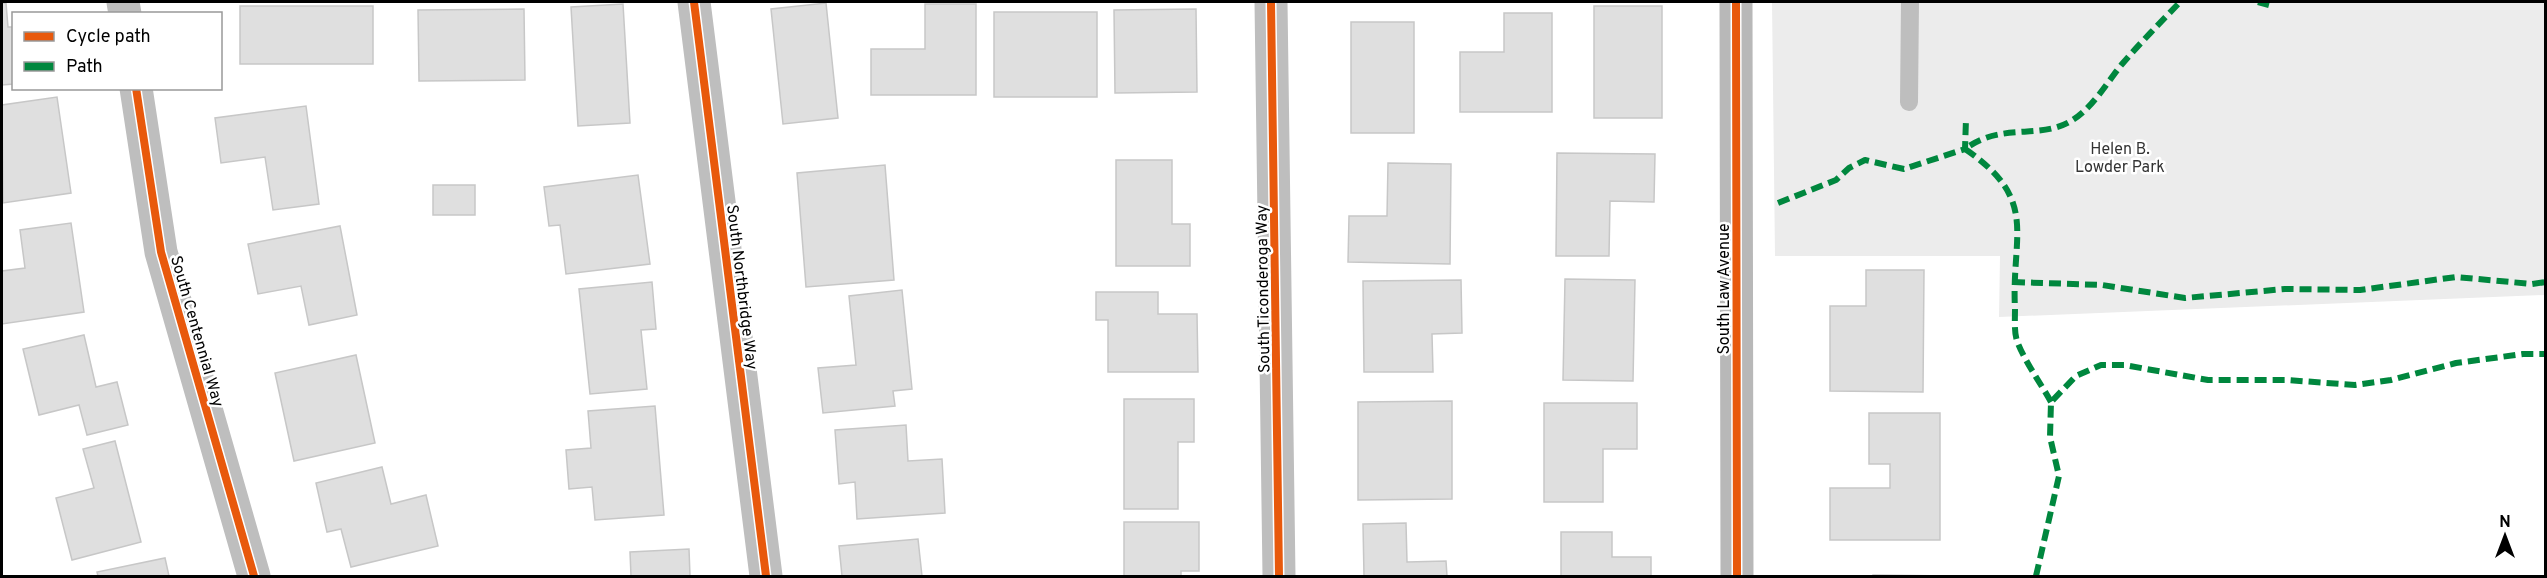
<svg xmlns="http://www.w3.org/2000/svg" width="2547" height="578" font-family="Overpass,sans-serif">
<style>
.green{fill:#ececec}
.building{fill:#dfdfdf;stroke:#c7c7c7;stroke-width:1.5}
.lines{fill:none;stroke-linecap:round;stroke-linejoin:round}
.lane{stroke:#bebebe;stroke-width:18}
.street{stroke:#bebebe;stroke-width:33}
.secondary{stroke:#b8b8b8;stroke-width:33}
.quiet{stroke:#00873e;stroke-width:6;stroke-dasharray:12 6;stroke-linecap:butt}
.cycleway-casing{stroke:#fff;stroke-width:11}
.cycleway{stroke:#e8590c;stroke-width:8}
.labels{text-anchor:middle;stroke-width:5;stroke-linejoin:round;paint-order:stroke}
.park-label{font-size:16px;fill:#333;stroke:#fff}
.street-label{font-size:16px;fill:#000;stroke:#fff}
</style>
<rect width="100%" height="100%" fill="#fff"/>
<polygon class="green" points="1772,2 2545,2 2545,295 1999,317 2000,256 1775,256"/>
<g class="building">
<polygon points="2,3 6,3 8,27 14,27 14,84 2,85"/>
<polygon points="826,3 838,118 783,124 771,9"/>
<polygon points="623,4 630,123 578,126 571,7"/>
<polygon points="925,4 976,4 976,95 871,95 871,49 925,49"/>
<rect x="240" y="6" width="133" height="58"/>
<rect x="1594" y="6" width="68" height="112"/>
<polygon points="524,9 525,80 419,81 418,10"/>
<polygon points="1196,9 1197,92 1115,93 1114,10"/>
<rect x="994" y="12" width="103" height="85"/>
<polygon points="1504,13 1552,13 1552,112 1460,112 1460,52 1504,52"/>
<rect x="1351" y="22" width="63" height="111"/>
<polygon points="57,97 71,193 3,203 2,105"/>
<polygon points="306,106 319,204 273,210 265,157 221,163 215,118"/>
<polygon points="1557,153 1655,154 1654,202 1610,201 1609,256 1556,256"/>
<polygon points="1116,160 1172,160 1172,224 1190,224 1190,266 1116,266"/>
<polygon points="1388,163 1451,164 1450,264 1348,262 1349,216 1387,216"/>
<polygon points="885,165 894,280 806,287 797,173"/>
<polygon points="638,175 650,264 566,274 560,225 549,226 544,187"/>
<rect x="433" y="185" width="42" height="30"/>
<polygon points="71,223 84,312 2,324 2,271 25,268 20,230"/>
<polygon points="340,226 357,315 309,325 301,286 258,294 248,244"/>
<polygon points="1866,270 1924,270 1923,392 1830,391 1830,306 1866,306"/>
<polygon points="1565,279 1635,280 1633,381 1563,380"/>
<polygon points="1461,280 1462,333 1432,334 1433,372 1364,372 1363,281"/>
<polygon points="652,282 656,329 641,330 647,389 590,394 579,289"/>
<polygon points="902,290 912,389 893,391 895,406 823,413 818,368 856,365 849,296"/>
<polygon points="1096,292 1158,292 1158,314 1197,314 1198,372 1108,372 1108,320 1096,320"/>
<polygon points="84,335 96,387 117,382 128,425 87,435 79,405 39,415 23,349"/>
<polygon points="356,355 375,443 294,461 275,373"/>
<polygon points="1124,399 1194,399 1194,442 1178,442 1178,509 1124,509"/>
<polygon points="1452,401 1452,499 1358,500 1358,402"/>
<polygon points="1544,403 1637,403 1637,449 1603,449 1603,502 1544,502"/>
<polygon points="655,406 664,515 595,520 592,487 569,489 566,450 591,448 588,411"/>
<polygon points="1869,413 1940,413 1940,540 1830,540 1830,488 1890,488 1890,464 1869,464"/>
<polygon points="906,425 908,461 942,459 945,513 857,519 855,482 839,484 835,430"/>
<polygon points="115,441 141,542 72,560 56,498 94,488 83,449"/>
<polygon points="382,467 391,504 426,495 438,546 351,567 341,529 327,532 316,483"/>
<polygon points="1124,522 1199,522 1199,571 1181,571 1181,576 1124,576"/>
<polygon points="1406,523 1407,562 1446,561 1447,576 1364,576 1363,524"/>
<polygon points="1561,532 1612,532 1612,557 1651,557 1651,576 1561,576"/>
<polygon points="918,539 922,576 842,576 839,546"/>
<polygon points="689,549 690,576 631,576 630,552"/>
<polygon points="165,558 169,576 98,576 97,572"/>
<polygon points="1873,575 1950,576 1873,576"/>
</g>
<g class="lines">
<polyline class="lane" points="1909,102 1910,2"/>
<g class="street">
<polyline points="123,2 125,14"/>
<polyline points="694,2 766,576"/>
<polyline points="1271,2 1279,576"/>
<polyline points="136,88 161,252 254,576"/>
</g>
<polyline class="secondary" points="1736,2 1737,576"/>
<g class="quiet">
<polyline points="2258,2 2269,5"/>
<polyline points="1778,203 1836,180 1849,168 1865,160 1904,169 1965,149 1966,119"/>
<polyline points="2013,282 2102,285 2185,298 2285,289 2360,290 2456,277 2532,284 2546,282"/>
<path d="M2051 402C2040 382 2025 362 2017 341 2014 332 2015 319 2015 309 2011 234 2040 200 1965 149 2001 122 2039 140 2071 121 2093 108 2107 82 2123 63 2141 42 2161 22 2180 2"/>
<polyline points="2036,576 2059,476 2050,437 2051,402 2076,376 2101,365 2124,365 2208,380 2287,380 2355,385 2391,380 2456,363 2523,354 2546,354"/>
</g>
<g class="cycleway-casing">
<g id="cycleway">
<polyline points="694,2 766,576"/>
<polyline points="1271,2 1279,576"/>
<polyline points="1736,2 1737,576"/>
<polyline points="136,88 161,252 254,576"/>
</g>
</g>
<use href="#cycleway" class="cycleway"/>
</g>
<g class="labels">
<g class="park-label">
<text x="2120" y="154">Helen B.<tspan x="2120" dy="18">Lowder Park</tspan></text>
</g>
<g class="street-label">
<text transform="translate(743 287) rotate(83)" y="6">South Northbridge Way</text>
<text transform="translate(1262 289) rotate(-91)" y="6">South Ticonderoga Way</text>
<text transform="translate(1723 289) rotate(-90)" y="6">South Law Avenue</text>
<text transform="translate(198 331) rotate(74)" y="6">South Centennial Way</text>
</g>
</g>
<rect width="2547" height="578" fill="none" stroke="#000000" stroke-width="6"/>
<rect x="12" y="12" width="210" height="78" fill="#ffffff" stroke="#999999" stroke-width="1.5"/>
<rect x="24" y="32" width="30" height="9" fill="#e8590c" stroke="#999999" stroke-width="1.5"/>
<text x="66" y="42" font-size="18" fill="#000000">Cycle path</text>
<rect x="24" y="62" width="30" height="9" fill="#00873e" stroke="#999999" stroke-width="1.5"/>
<text x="66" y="72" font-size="18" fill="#000000">Path</text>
<g transform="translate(2505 536)" stroke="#ffffff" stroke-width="4.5" paint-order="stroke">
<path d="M0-4.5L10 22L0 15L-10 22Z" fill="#000000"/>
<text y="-9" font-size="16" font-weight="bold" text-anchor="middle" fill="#000000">N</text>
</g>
</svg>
